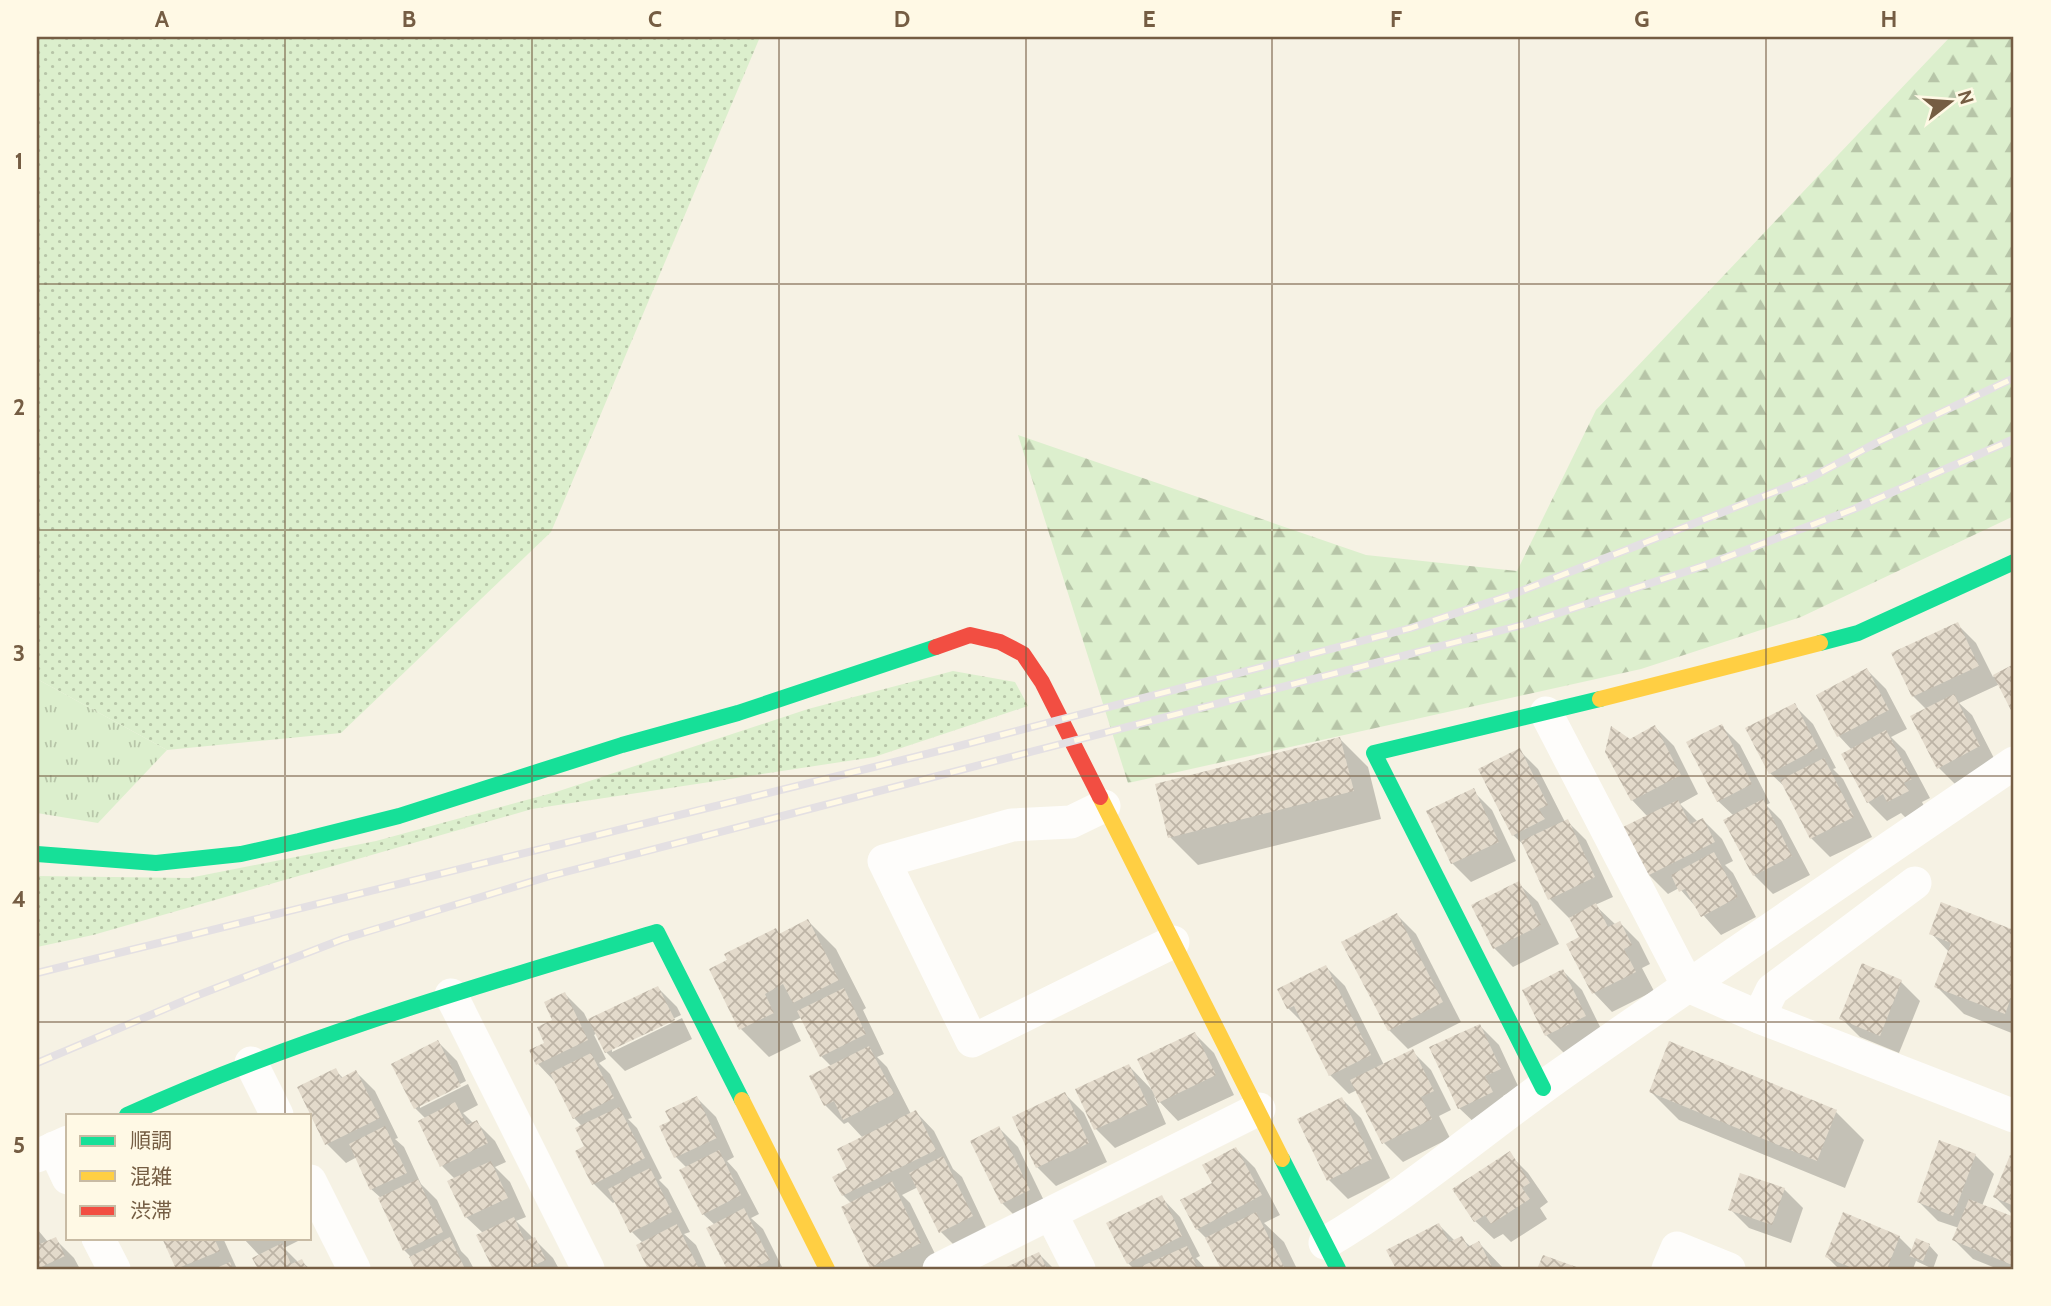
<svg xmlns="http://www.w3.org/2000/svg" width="2051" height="1306" font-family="Cabin,'Noto Sans JP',sans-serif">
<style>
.grass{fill:url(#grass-dots)}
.forest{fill:url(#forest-firs)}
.park{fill:url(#park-tufts)}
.shadow{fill:#0003}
.building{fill:url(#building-cross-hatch)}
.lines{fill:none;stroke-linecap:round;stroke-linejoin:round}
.street{stroke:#fefdfb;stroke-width:33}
.fast{stroke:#16e098;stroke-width:16}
.slow{stroke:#ffcf43;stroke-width:16}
.jam{stroke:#f24e42;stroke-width:16}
.rail-casing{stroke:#e4e0e3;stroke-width:8}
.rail{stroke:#fff9e5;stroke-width:5;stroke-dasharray:16;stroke-linecap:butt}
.grid{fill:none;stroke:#755d43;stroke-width:2;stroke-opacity:0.55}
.neatline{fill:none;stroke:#755d43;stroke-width:2.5}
.grid-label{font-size:23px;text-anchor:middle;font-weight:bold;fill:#755d43}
</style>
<defs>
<pattern id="grass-dots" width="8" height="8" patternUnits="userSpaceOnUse" patternTransform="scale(1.75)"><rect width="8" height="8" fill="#dcefcd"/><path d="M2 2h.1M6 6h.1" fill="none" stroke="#b7c5a8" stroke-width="1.8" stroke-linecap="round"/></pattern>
<pattern id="forest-firs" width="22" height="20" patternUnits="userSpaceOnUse" patternTransform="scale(1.75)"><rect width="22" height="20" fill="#dcefcd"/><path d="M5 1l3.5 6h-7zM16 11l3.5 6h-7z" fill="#b7c5a8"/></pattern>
<pattern id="park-tufts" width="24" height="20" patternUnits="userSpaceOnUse" patternTransform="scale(1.75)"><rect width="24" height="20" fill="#dcefcd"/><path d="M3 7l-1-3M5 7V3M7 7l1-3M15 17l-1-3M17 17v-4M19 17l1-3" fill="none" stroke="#b7c5a8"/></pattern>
<pattern id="building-cross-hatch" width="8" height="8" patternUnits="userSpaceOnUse" patternTransform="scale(1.75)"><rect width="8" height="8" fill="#e3dacb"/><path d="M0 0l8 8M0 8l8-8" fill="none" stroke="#bdb4a6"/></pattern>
</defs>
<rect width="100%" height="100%" fill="#f6f2e4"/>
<g class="grass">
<polygon points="37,37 760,37 551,532 341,733 167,750 37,679"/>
<polygon points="953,671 1015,682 1028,706 874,757 532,809 93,935 37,947 37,876 189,878 376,841 556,792 808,709"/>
</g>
<polygon class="forest" points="1950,37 2014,37 2014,516 1801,617 1641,669 1128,783 1018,435 1366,555 1517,571 1596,410"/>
<polygon class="park" points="37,679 167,750 98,823 37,813"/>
<g class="shadow">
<polygon points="1957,624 1976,643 1993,677 2014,666 2014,712 2000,684 1959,703 1972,715 1998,766 1958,787 1939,768 1927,710 1913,696 1893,654"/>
<polygon points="1867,670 1886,689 1907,729 1891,737 1905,751 1930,798 1922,802 1926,810 1908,820 1901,813 1887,821 1868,802 1852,750 1839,736"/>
<polygon points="1794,705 1813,724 1836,768 1833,769 1843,779 1872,837 1830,857 1811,838 1787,789 1770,773"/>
<polygon points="1721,726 1740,745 1770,803 1766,805 1781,820 1810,875 1773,894 1754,875 1734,816 1718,801"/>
<polygon points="1655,727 1674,746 1698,794 1680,804 1698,822 1703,820 1722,839 1733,861 1725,865 1733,873 1756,917 1721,935 1679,888 1668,894 1649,875 1648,817 1632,800 1630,741"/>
<polygon points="1340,739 1368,767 1381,819 1198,865 1170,837"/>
<polygon points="1519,750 1538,769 1565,822 1567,821 1586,840 1613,897 1595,905 1616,925 1620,923 1639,942 1650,964 1642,968 1654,991 1612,1012 1594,993 1582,938 1571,917 1569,918 1550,899 1526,847 1513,835"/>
<polygon points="1473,791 1492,810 1516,861 1471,882 1452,863"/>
<polygon points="1519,884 1538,902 1559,944 1513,967 1494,948"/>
<polygon points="1942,904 2014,932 2014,1034 1964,1014 1936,986 1949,952 1931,933"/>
<polygon points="1397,915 1416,934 1461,1022 1408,1049 1389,1030"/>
<polygon points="808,921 836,949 866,1008 863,1010 884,1054 877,1057 887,1067 911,1114 916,1112 934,1131 953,1169 962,1177 990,1236 960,1251 941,1232 918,1187 902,1195 910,1203 939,1262 924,1269 874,1269 872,1266 851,1203 843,1195 850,1170 863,1138 848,1122 844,1124 825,1105 832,1067 821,1056 802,1017 792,1022 801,1041 769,1057 741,1029 711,970 775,930 780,935"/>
<polygon points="1863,966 1901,982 1920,1001 1899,1053 1860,1037 1841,1018"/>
<polygon points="1326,967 1345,986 1384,1065 1412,1051 1431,1070 1451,1110 1439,1116 1450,1138 1403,1162 1384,1143 1357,1090 1349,1094 1330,1075 1306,1026 1288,1008 1280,990"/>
<polygon points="1563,971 1582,990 1604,1035 1565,1054 1546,1035"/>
<polygon points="658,988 677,1007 681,1015 612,1048 612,1052 682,1018 692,1039 625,1071 606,1052 597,1033 594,1035 606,1059 599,1063 610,1074 632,1118 628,1119 637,1128 662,1178 659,1180 668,1189 690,1232 684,1234 696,1245 707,1269 650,1269 638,1246 643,1243 632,1232 616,1201 613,1203 594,1184 583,1127 574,1118 557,1084 538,1064 565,994 584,1013 588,1021"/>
<polygon points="1480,1026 1499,1045 1519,1088 1503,1096 1511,1112 1478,1126 1459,1108"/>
<polygon points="1195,1034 1214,1053 1234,1095 1178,1121 1154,1096 1166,1124 1115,1148 1096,1129 1129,1066 1153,1091"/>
<polygon points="438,1042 457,1061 466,1081 420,1104 420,1108 468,1084 478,1105 463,1113 474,1124 476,1122 495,1141 506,1162 495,1167 510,1182 526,1217 516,1221 553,1258 559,1269 495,1269 479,1235 483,1233 466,1217 455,1179 442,1166 426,1119 415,1108 393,1065"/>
<polygon points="1670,1044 1836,1112 1864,1140 1845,1188 1679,1120 1651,1092"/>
<polygon points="335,1070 343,1078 356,1072 375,1091 398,1138 395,1139 404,1147 421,1184 437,1200 461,1251 468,1258 474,1269 417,1269 412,1258 404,1250 381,1198 371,1189 357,1157 346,1163 327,1144"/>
<polygon points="1065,1094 1084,1113 1107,1162 1056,1186 1037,1167"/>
<polygon points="697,1098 716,1117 734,1157 727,1161 737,1172 759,1214 751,1218 763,1229 783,1269 728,1269 708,1229 715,1225 703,1214 687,1168 676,1157 672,1122"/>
<polygon points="1342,1099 1361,1118 1390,1178 1348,1199 1329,1180"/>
<polygon points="999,1128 1018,1147 1048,1209 1021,1222 1002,1203"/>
<polygon points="1236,1149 1255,1168 1280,1215 1264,1223 1284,1242 1297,1269 1223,1269 1209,1241 1197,1229 1214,1184"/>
<polygon points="1509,1154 1528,1173 1548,1202 1540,1208 1547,1219 1511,1242 1503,1234 1494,1239 1475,1221"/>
<polygon points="1975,1155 1994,1174 1982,1206 2014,1219 2014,1269 1998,1269 1973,1259 1954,1240 1959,1228 1938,1221 1919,1202"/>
<polygon points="2011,1157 2014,1158 2014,1216 1995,1197"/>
<polygon points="1784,1189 1803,1208 1791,1243 1749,1228 1730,1209"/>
<polygon points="1162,1198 1180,1217 1200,1256 1196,1258 1206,1269 1134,1269 1128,1263 1108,1224"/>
<polygon points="1439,1225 1455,1241 1461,1238 1471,1247 1479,1243 1504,1269 1398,1269 1389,1251"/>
<polygon points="37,1229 48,1242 55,1239 74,1258 80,1269 37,1269"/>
<polygon points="1899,1237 1913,1251 1929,1245 1938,1255 1933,1269 1916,1261 1913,1269 1839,1269 1827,1257"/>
<polygon points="164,1238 223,1238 237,1269 178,1269"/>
<polygon points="243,1238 299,1238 300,1240 284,1248 298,1262 301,1261 310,1269 260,1269 255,1259 260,1256"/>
<polygon points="1039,1254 1054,1269 1006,1269"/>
</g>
<g class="building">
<polygon points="1958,622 1979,666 1912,697 1891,653"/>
<polygon points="2014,664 2014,716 1993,675"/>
<polygon points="1867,668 1889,710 1837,737 1816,695"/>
<polygon points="1954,694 1980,746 1937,769 1910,716"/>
<polygon points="1795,703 1818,748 1769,774 1745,728"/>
<polygon points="1722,724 1752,784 1717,802 1686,742"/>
<polygon points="1655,725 1681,775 1631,801 1605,752 1611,726 1630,739"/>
<polygon points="1886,730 1912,779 1904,783 1909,791 1887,802 1883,794 1867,803 1841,754"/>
<polygon points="1340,737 1354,791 1168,838 1155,784"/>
<polygon points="1520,748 1548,805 1539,809 1545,819 1512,836 1478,769"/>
<polygon points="1824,758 1854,817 1810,839 1780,780"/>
<polygon points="1474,788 1499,842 1451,864 1426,811"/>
<polygon points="1763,799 1792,856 1753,876 1723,820"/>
<polygon points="1678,800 1690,824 1703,818 1715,842 1647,876 1623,827"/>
<polygon points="1568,819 1595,877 1548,900 1521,841"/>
<polygon points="1714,852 1738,897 1701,917 1685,889 1679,892 1671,875"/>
<polygon points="1519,881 1541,925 1493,949 1471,905"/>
<polygon points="1941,902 2014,930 2014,990 2005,1014 1934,987 1951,943 1929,934"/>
<polygon points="1596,903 1608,927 1620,921 1632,945 1624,949 1636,972 1592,994 1566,944 1579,937 1569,918"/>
<polygon points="1397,913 1443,1002 1388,1031 1341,942"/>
<polygon points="808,919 839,980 793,1003 783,984 765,994 774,1013 739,1030 709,969 727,960 724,954 776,928 779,934"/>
<polygon points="1862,963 1902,980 1880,1036 1839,1019"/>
<polygon points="1326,965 1371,1055 1329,1076 1294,1006 1287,1009 1277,989"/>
<polygon points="1563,969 1586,1016 1545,1036 1522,990"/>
<polygon points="658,986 675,1020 605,1053 588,1019"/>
<polygon points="844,988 866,1034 820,1057 797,1011"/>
<polygon points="565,992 588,1040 536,1065 529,1050 544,1043 537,1027 552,1020 544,1002"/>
<polygon points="1480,1024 1501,1069 1485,1076 1493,1092 1458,1109 1429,1047"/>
<polygon points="1195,1032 1216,1075 1158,1103 1137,1059"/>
<polygon points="438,1040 461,1086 414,1109 391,1064"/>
<polygon points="1669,1041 1837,1110 1817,1161 1649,1092"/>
<polygon points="869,1046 894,1094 843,1120 834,1101 824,1106 809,1076"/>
<polygon points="1413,1049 1434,1091 1421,1097 1432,1119 1382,1144 1350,1080"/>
<polygon points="591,1053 614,1098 573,1119 550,1073"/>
<polygon points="1129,1064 1148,1105 1094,1130 1075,1089"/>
<polygon points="336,1068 341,1078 356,1070 380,1118 325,1145 297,1087"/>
<polygon points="1065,1092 1089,1143 1036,1168 1012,1117"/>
<polygon points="697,1096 717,1138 674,1158 659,1126 670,1121 665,1111"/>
<polygon points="1342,1097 1372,1159 1327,1181 1297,1119"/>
<polygon points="455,1102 467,1125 477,1120 488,1143 440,1167 418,1121"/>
<polygon points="619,1107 645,1158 592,1185 575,1151 584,1146 575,1128"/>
<polygon points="916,1110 936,1150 842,1196 832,1177 847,1169 837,1149"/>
<polygon points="385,1126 407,1173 370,1190 349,1144"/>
<polygon points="999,1126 1030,1190 1001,1204 970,1141"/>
<polygon points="1939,1140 1976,1154 1953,1216 1917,1202"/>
<polygon points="1236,1147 1262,1195 1196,1230 1180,1200 1212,1183 1202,1165"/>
<polygon points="719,1150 741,1195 702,1215 679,1170"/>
<polygon points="1510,1151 1530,1183 1522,1188 1530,1199 1491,1224 1485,1215 1474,1222 1452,1189"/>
<polygon points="2010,1155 2014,1156 2014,1206 1993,1197"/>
<polygon points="943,1156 973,1216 939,1233 909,1173"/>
<polygon points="491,1161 508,1198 465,1218 447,1181"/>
<polygon points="650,1168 672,1212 630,1233 608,1189"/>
<polygon points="1740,1173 1785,1188 1772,1225 1728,1210"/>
<polygon points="418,1179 443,1232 403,1251 378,1198"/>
<polygon points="892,1181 921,1243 870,1268 841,1207"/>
<polygon points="1162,1195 1182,1236 1127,1264 1106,1223"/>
<polygon points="1969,1199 2014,1217 2014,1259 2012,1265 1952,1240"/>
<polygon points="744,1208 770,1260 752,1269 727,1269 706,1228"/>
<polygon points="1256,1212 1285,1269 1221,1269 1205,1238"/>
<polygon points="1843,1212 1900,1236 1887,1269 1855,1269 1825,1257"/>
<polygon points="514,1217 525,1241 535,1237 546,1260 526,1269 493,1269 476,1235"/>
<polygon points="1439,1223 1449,1242 1462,1236 1468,1247 1479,1241 1493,1269 1396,1269 1386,1250"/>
<polygon points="677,1224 699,1269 648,1269 636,1245"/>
<polygon points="37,1236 40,1244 56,1237 65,1256 37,1269"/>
<polygon points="450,1237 465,1269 415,1269 409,1257"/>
<polygon points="162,1238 214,1238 220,1251 176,1269"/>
<polygon points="1916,1238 1930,1244 1923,1261 1909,1256"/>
<polygon points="282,1243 291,1264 302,1259 307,1269 258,1269 252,1258"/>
<polygon points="1187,1246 1198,1269 1143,1269 1142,1266"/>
<polygon points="1039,1252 1047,1269 1002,1269"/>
<polygon points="1543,1255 1582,1269 1537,1269"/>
<polygon points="230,1262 233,1269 214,1269"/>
</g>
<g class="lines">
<g class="street">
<polyline points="1546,713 1688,986 1759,1017 2014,1116"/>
<polyline points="1104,806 1071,822 1012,825 884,861 972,1041 1173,942"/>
<polyline points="451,995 588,1269"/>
<polyline points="1759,1017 1772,990 1915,883"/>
<polyline points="251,1063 277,1115"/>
<polyline points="54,1148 68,1178"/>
<polyline points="37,1156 68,1142"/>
<polyline points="310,1181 354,1269"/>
<polyline points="1051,1214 1079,1269"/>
<polyline points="98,1238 114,1269"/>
<path d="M1325 1243C1407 1195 1480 1132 1557 1077 1708 971 1861 867 2014 763"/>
<polyline points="939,1269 1259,1109"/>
<polyline points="1668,1269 1677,1248 1729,1269"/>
</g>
<g class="fast">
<polyline points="1820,643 1858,633 2014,562"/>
<polyline points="37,854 156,863 241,854 299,841 399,816 622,745 738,713 936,647"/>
<polyline points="1543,1088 1374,753 1600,699"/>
<path d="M127 1115C298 1037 478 986 657 932L742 1100"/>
<polyline points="1282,1159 1338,1269"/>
</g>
<g class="slow">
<polyline points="1600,699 1820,643"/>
<polyline points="1100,797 1282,1159"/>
<polyline points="742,1100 827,1269"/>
</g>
<polyline class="jam" points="936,647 970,635 1000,642 1023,654 1042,682 1100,797"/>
<g class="rail-casing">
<g id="rail">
<polyline points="37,973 955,747 1411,628 1511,595 1810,478 1878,442 2014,378"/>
<polyline points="37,1063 193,997 343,939 550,876 1522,625 1706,565 1854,509 2014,439"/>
</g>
</g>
<use href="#rail" class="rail"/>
</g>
<path class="grid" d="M285 37V1115M532 37V1269M779 37V1269M1026 37V1269M1272 37V1269M1519 37V1269M1766 37V1269M37 284H2014M37 530H2014M37 776H2014M37 1022H2014M285 1238V1269"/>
<rect width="2051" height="1306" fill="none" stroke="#fff9e5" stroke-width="77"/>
<rect x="66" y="1114" width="245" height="126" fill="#fff9e5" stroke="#c8bba4" stroke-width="2"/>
<rect x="80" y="1136" width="35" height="10" fill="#16e098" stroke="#c8bba4" stroke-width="2"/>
<text x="130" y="1148" font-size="21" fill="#755d43">順調</text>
<rect x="80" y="1171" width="35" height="10" fill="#ffcf43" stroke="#c8bba4" stroke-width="2"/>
<text x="130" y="1184" font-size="21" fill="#755d43">混雑</text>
<rect x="80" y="1206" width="35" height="10" fill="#f24e42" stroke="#c8bba4" stroke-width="2"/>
<text x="130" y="1218" font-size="21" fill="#755d43">渋滞</text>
<g transform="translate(1950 102) rotate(73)" stroke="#fff9e5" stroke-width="5" paint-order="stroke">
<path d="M0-5L12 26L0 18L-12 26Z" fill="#755d43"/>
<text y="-10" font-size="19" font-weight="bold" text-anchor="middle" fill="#755d43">N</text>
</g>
<rect x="38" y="38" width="1974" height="1230" class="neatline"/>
<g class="grid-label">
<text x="162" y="27">A</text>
<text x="409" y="27">B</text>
<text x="655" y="27">C</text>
<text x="902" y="27">D</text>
<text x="1149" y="27">E</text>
<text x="1396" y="27">F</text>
<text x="1642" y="27">G</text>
<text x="1889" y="27">H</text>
<text x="19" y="169">1</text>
<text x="19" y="415">2</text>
<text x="19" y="661">3</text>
<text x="19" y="907">4</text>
<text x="19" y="1153">5</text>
</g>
</svg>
